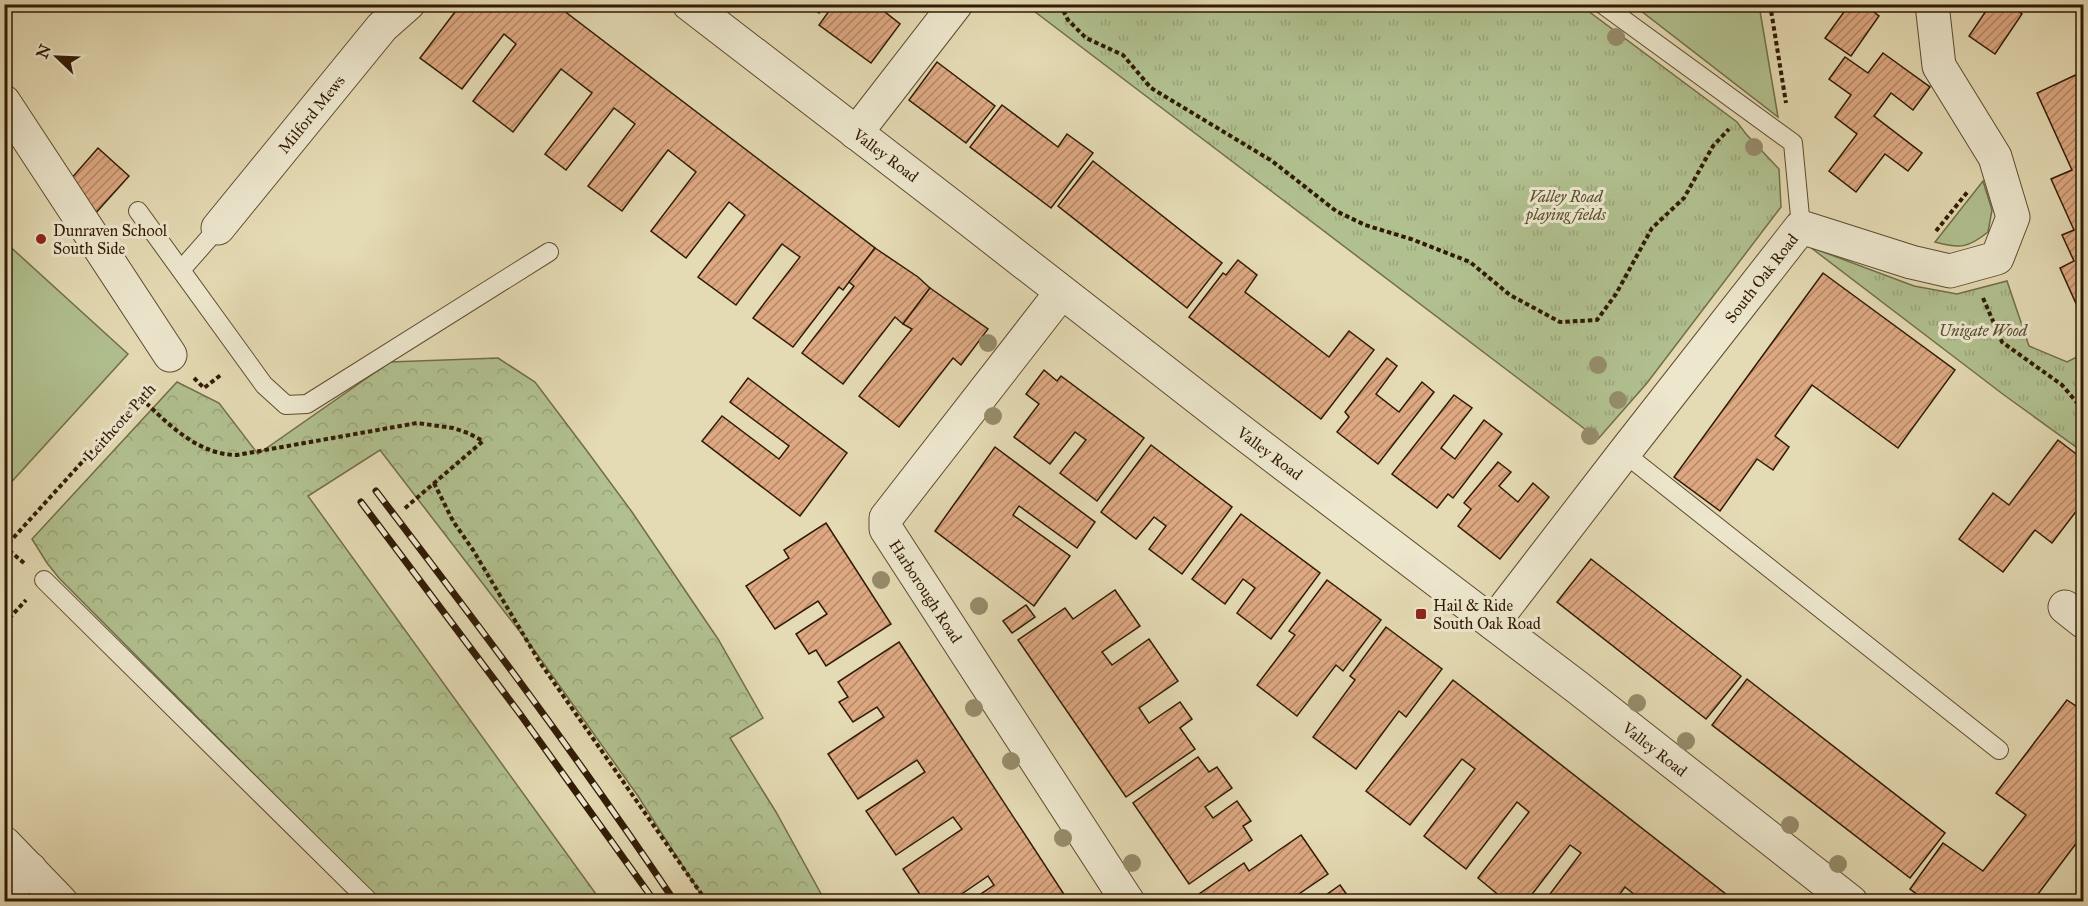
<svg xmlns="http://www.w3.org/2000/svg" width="2088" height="906" font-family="'IM FELL Great Primer',serif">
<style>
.green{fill:#b1c08f;stroke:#716e4a;stroke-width:1.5}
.forest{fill:url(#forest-crowns);stroke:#716e4a;stroke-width:1.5}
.park{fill:url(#park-tufts);stroke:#716e4a;stroke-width:1.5}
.building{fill:url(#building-hatch);stroke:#311b05;stroke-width:1.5}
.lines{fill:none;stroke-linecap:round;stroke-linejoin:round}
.service-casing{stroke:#5e4b30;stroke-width:20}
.minor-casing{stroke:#5e4b30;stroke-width:35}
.path{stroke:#311b05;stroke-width:4;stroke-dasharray:4.5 3;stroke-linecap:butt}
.service{stroke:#ede7ce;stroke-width:18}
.minor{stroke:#ede7ce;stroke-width:33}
.rail-casing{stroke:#311b05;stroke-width:7}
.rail{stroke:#ede7ce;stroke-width:4.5;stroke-dasharray:14;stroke-linecap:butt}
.tree{fill:#968c6a}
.poi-dot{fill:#8f2418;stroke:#ede7ce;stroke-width:2}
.labels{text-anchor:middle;stroke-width:6;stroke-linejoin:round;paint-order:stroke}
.street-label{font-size:16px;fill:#311b05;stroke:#ede7ce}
.park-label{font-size:16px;font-style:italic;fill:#574d2e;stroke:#ede7ce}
.poi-label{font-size:16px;fill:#311b05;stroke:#ede7ce;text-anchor:start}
</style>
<defs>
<pattern id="forest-crowns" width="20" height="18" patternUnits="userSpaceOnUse" patternTransform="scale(1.5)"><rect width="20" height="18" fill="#b1c08f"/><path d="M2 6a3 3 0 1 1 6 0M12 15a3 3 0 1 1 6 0" fill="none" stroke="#99a47a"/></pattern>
<pattern id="park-tufts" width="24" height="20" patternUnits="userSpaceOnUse" patternTransform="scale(1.5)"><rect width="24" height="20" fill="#b1c08f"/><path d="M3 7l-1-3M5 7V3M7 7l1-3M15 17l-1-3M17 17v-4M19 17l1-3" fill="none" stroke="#99a47a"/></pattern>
<pattern id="building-hatch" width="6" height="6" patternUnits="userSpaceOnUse" patternTransform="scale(1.5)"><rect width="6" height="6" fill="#dda882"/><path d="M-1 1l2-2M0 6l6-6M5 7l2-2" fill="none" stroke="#b48868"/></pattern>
</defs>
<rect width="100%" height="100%" fill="#e4dab3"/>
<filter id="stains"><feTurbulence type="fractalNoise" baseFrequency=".00333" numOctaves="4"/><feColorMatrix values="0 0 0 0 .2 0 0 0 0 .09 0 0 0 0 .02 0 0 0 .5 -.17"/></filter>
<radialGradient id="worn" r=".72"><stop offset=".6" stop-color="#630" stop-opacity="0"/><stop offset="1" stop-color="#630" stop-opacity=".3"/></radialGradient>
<g class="green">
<polygon points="1664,4 1759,5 1778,117 1636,7"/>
<path d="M1983 181 1992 210 1988 232C1968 248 1960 249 1935 242Z"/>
<polygon points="5,242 128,354 5,489"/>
</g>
<polygon class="forest" points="498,358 535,382 587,451 632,512 718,639 763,718 730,738 776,812 825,901 705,901 638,796 537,654 380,450 308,496 601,901 380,901 59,578 47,563 32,539 177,382 219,403 258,454 390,362"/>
<g class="park">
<polygon points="1026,5 1580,5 1737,122 1746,134 1779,169 1781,207 1647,383 1598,439"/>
<polygon points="1810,247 1914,286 1957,294 2007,281 2029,346 2067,362 2083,354 2083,452 2004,395"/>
</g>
<g class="building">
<polygon points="461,4 555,4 875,248 843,290 839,287 793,347 753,318 800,257 782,244 736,305 698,277 745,215 729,202 686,258 651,231 696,172 668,150 622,211 588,186 635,124 614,108 566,170 545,154 592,93 561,69 513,132 473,101 516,44 504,34 462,89 420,58"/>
<polygon points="807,4 826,4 819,13"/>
<polygon points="834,4 875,4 900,24 871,63 819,25"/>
<polygon points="1833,4 1863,4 1879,16 1851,56 1825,38 1844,12"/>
<polygon points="1977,4 2009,4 2022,14 1995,54 1969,36 1986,11"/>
<polygon points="1883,53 1930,87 1913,110 1891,93 1874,116 1922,153 1908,171 1885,154 1856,192 1829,171 1857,134 1835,117 1851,95 1829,79 1845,57 1868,73"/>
<polygon points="937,62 995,106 966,143 909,100"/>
<polygon points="2084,71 2084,319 2083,319 2060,268 2074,261 2062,235 2074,230 2051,179 2072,170 2037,93"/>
<polygon points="1002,105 1058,147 1067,134 1093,153 1051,208 970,147"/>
<polygon points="98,148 129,176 93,216 70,180"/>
<polygon points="1093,161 1222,263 1187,308 1058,206"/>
<polygon points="875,248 918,277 930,288 903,324 895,317 843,384 802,353 854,286 849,282"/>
<polygon points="1238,260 1257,275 1245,292 1329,357 1349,331 1374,350 1321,419 1189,317 1223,273 1226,275"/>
<polygon points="1823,273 1955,370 1898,448 1812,385 1775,436 1789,447 1773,470 1757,459 1720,511 1674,477"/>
<polygon points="930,288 988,329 961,365 953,358 899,427 859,396 912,329 903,324"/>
<polygon points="1387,358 1397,366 1376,394 1399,412 1422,382 1434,392 1378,464 1337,432 1349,417 1345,412"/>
<polygon points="1044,370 1057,381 1061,376 1144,438 1097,501 1060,473 1086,440 1075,432 1050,464 1014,437 1039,404 1026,394"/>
<polygon points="748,378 847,453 800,516 702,441 722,416 779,459 789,446 730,402"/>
<polygon points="1454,395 1472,408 1441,448 1455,459 1484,420 1502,434 1453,498 1448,494 1437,508 1392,474"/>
<polygon points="2058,440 2084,460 2084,501 2052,543 2035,530 2003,572 1959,539 1993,493 2009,505"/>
<polygon points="1151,445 1232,507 1182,574 1149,549 1166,526 1154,517 1136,539 1101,512"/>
<polygon points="995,447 1095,522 1077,548 1019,506 1013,515 1070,556 1034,606 935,531"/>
<polygon points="1498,462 1511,472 1499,486 1518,502 1533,483 1549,497 1500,559 1458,526 1471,509 1464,503"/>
<polygon points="1241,514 1320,573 1271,639 1237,613 1255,588 1243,579 1225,604 1192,579"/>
<polygon points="826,523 891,624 826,666 816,650 809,654 796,634 827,614 818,601 775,629 746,586 789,558 784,550"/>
<polygon points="1591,559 1741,676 1706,719 1557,602"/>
<polygon points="1327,580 1381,620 1343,671 1336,665 1297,716 1257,685 1295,635 1289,631"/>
<polygon points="1115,590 1140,626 1102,652 1112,665 1149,639 1178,681 1139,708 1149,723 1180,702 1192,719 1180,728 1195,749 1126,797 1018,640 1065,608 1073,619"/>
<polygon points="1026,605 1035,617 1012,633 1003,621"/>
<polygon points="1386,627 1442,669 1406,717 1399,711 1356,769 1313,737 1355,680 1350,676"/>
<polygon points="899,642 1069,902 969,902 994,885 988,876 950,902 925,902 903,869 962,829 953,817 896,855 866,811 925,772 917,760 858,799 828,754 884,717 877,707 853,722 839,702 848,697 838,682"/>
<polygon points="1747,679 1945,833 1910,878 1712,725"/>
<polygon points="1453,680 1736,902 1632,902 1636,896 1625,887 1614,902 1544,902 1581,853 1570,845 1526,902 1507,902 1478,878 1529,812 1517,802 1466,869 1424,836 1475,769 1462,759 1410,825 1366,791"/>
<polygon points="2067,700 2079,708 2084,703 2084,833 2032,902 1927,902 1910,889 1943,843 1983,871 2026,815 1996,793"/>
<polygon points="1198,757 1209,772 1217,767 1232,788 1205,807 1213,818 1237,801 1251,821 1243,826 1252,840 1189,884 1133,803"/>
<polygon points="1301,835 1328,874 1287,902 1204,902 1199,894 1244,863 1249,871"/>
<polygon points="1340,885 1352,902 1316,902"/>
</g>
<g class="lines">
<g class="service-casing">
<g id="service">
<polyline points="1602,4 1793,143 1801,227"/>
<polyline points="138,211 264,385 286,405 307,404 549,252"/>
<polyline points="181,270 218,228"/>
<polyline points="1624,453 1999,750"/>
<polyline points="44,580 370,902"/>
</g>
</g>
<g class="minor-casing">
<g id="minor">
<polyline points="689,4 958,211 1234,426 1577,687 1851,902"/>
<polyline points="4,102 170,355"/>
<polyline points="856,133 956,4"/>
<polyline points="218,228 382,27 408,4"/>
<polyline points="1061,293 886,518 886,529 1128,902"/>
<polyline points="2065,607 2084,622"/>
<polyline points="1493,623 1624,453 1801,227 1911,262 1950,271 1997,258 2013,217 1995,157 1939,66 1932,4"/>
<polyline points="4,843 61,902"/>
<polyline points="4,894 30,869"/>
</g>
</g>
<g class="path">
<polyline points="1060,4 1068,20 1086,38 1123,55 1151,88 1272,161 1336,211 1365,225 1411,239 1470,262 1510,295 1560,322 1597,320 1616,294 1652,228 1684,198 1713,146 1729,129"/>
<polyline points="1770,4 1786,103"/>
<polyline points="1936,231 1969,190"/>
<polyline points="1983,298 2002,342 2062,385 2084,411"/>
<polyline points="194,378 204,388 222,374"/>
<path d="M141 398C168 424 198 455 237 455L417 423 453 428 468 433 483 441 404 509"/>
<polyline points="434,483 453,521 473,550 539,661 707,902"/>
<polyline points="24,563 5,547 152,385"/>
<polyline points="4,624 26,600"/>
</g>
<use href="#service" class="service"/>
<use href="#minor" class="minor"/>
<g class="rail-casing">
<g id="rail">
<path d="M376 491C479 626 581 761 675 902"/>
<polyline points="361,502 520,714 655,902"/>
</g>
</g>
<use href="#rail" class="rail"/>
</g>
<g class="tree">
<circle cx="1616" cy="37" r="9"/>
<circle cx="1754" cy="147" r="9"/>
<circle cx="988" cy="343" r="9"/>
<circle cx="1598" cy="365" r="9"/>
<circle cx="1618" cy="400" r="9"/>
<circle cx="993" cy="416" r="9"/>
<circle cx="1590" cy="436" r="9"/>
<circle cx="881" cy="580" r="9"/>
<circle cx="979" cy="606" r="9"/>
<circle cx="1637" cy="703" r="9"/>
<circle cx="974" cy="708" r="9"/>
<circle cx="1686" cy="741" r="9"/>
<circle cx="1011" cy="761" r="9"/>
<circle cx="1790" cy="825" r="9"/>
<circle cx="1063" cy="838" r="9"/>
<circle cx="1132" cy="863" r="9"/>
<circle cx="1838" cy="864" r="9"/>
</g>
<g class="poi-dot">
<circle cx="41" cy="239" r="6"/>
<rect x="1415" y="608" width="12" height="12" rx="3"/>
</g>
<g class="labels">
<g class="street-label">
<text transform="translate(311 114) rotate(-51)" y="6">Milford Mews</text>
<text transform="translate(886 155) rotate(37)" y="6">Valley Road</text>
<text transform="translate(1761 278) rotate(-52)" y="6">South Oak Road</text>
<text transform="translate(119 422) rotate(-48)" y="6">Leithcote Path</text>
<text transform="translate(1270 453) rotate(37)" y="6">Valley Road</text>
<text transform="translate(926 591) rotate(57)" y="6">Harborough Road</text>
<text transform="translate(1655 749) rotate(38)" y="6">Valley Road</text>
</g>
<g class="park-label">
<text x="1566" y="202">Valley Road<tspan x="1566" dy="18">playing fields</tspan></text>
<text x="1983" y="336">Unigate Wood</text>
</g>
<g class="poi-label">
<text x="53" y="236">Dunraven School<tspan x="53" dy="18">South Side</tspan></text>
<text x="1433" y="611">Hail &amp; Ride<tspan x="1433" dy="18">South Oak Road</tspan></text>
</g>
</g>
<rect width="2088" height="906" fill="none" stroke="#e4dab3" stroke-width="24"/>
<rect x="6" y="6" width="2076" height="894" fill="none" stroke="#311b05" stroke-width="3"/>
<rect x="12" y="12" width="2064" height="882" fill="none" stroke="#311b05" stroke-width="1.5"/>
<g transform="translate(57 57) rotate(293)" stroke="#ede7ce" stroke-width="4.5" paint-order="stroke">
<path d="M0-4.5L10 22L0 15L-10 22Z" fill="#311b05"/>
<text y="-9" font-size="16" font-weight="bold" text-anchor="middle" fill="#311b05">N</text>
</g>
<rect width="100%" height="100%" filter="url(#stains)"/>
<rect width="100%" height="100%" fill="url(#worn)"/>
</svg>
